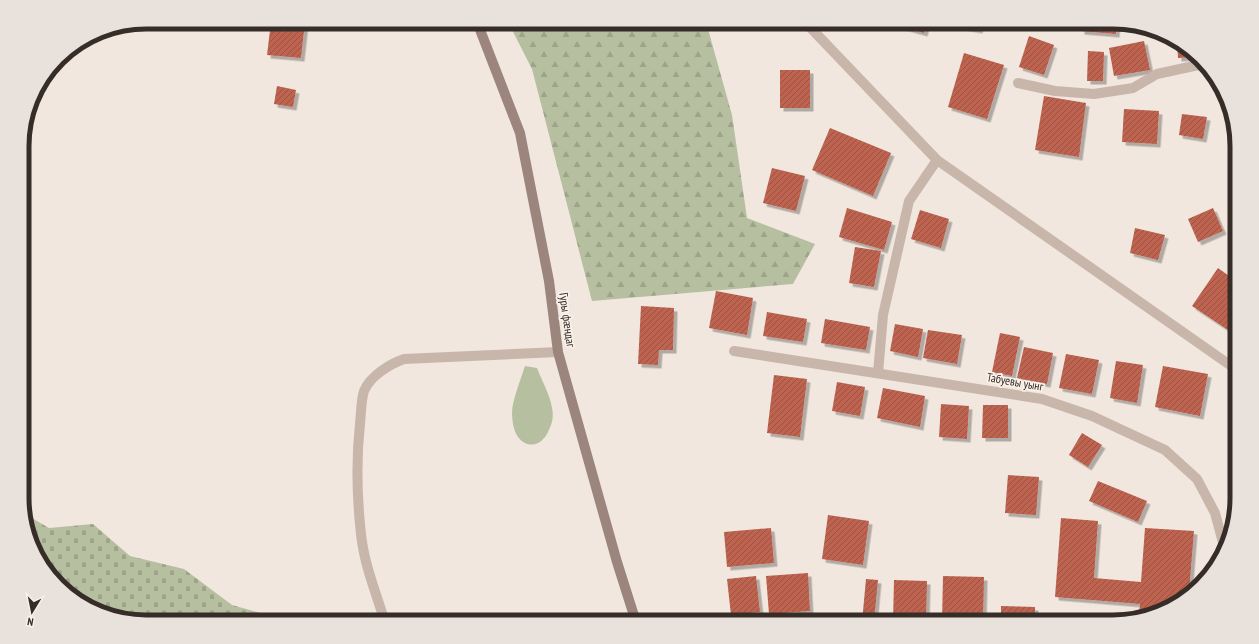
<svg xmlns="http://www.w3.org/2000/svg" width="1259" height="644" font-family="'PT Sans Narrow',sans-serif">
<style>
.grass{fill:#b6bf9f}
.forest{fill:url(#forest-firs)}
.cemetery{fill:url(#cemetery-stones)}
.building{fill:url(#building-hatch);filter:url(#shadow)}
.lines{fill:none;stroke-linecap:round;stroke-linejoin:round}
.lane{stroke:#c8b6ab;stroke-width:10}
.street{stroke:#c8b6ab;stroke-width:10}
.secondary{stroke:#9c857c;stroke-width:10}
.labels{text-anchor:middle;stroke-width:3.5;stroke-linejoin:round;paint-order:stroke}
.street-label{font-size:12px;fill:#362d29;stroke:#f9f1ea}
.rim{fill:none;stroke:#362d29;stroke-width:5}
</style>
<defs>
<pattern id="forest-firs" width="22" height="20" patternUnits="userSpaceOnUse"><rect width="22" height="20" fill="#b6bf9f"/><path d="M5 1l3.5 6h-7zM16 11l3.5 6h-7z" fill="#9da489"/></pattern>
<pattern id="cemetery-stones" width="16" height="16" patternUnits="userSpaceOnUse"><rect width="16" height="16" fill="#b6bf9f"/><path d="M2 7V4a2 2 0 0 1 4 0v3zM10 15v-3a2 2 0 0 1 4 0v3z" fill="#9da489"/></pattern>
<pattern id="building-hatch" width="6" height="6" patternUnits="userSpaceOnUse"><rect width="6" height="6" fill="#bd6350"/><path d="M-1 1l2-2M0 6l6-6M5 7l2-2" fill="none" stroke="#9a5242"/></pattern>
<filter id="shadow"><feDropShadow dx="3.5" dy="3.5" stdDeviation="0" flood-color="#0004"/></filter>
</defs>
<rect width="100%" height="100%" fill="#f1e7de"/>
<path class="grass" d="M525 366 537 368C542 381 550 395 552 408 554 417 552 424 548 432 542 445 528 450 518 437 512 429 511 412 513 404 516 391 521 378 525 366Z"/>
<polygon class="forest" points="508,22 706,22 732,115 747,218 815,244 793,284 592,301 532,69"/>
<polygon class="cemetery" points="23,513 49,528 93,524 130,556 184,569 232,605 293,622 146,622 91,609 48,573"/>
<g class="building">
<polygon points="271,22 305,22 301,58 267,55"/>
<polygon points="896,22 927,22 924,33 895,25"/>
<polygon points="951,22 981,22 979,30 950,25"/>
<polygon points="1081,22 1117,23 1116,34 1081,31"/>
<polygon points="1029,36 1054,45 1044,75 1019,67"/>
<polygon points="1144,41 1150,70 1114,76 1109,48"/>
<polygon points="1177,42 1180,45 1194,57 1178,58"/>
<polygon points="1088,51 1104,52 1103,81 1087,81"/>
<polygon points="964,53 1004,65 987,119 948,107"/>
<rect x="780" y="70" width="30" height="38"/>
<polygon points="277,86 296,90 293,107 274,104"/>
<polygon points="1044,96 1086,103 1079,157 1035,150"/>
<polygon points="1124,109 1159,111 1157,144 1122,142"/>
<polygon points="1182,114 1207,117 1203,139 1179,135"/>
<polygon points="830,128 891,153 873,196 812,170"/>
<polygon points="772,168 805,176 796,211 763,203"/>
<polygon points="847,208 892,222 884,250 839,237"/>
<polygon points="1213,208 1223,231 1198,242 1188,219"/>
<polygon points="920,210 949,219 941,248 911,239"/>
<polygon points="1135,228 1165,235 1158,260 1130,253"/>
<polygon points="855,247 881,251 874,287 849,283"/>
<polygon points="1218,268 1236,281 1237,336 1192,306"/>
<polygon points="716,291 753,298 747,335 709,328"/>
<polygon points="641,306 674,308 673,350 659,350 658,365 638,364"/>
<polygon points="767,312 807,319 803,342 763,336"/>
<polygon points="825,319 870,327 866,350 821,343"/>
<polygon points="895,324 923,329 918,357 890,351"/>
<polygon points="928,330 962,335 957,364 923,358"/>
<polygon points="1000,333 1020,337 1012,376 992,372"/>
<polygon points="1024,347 1053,353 1047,384 1017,378"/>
<polygon points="1066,354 1099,360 1092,394 1059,388"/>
<polygon points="1116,361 1143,365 1137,403 1110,398"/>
<polygon points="1163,366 1208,374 1200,416 1155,407"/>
<polygon points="774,375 807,379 800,437 767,433"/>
<polygon points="837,382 865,387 860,416 832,411"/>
<polygon points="883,388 925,396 920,427 877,418"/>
<polygon points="941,404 969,406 967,439 939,437"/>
<polygon points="983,405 1008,405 1008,438 982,438"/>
<polygon points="1082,433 1102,445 1088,467 1069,455"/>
<polygon points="1008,475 1039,477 1036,515 1005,513"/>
<polygon points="1098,481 1147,501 1138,522 1089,501"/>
<polygon points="828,515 869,521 863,565 822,559"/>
<polygon points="1061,518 1098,521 1094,578 1141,582 1145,528 1194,531 1189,592 1182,601 1146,613 1139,613 1140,604 1055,597"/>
<polygon points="771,528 774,563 727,567 724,532"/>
<polygon points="808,573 810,611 769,614 766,576"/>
<polygon points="756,576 760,612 731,615 727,579"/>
<polygon points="943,576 984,577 983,622 942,622"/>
<polygon points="866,579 878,580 874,622 862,622"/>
<polygon points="894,580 927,581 926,622 893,622"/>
<polygon points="1001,606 1035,607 1035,622 1001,622"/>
<polygon points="1092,615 1117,617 1117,622 1092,622"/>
<polygon points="726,617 727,622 699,622 699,621"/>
<polygon points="805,617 843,618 843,622 805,622"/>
</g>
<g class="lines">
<polyline class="lane" points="1018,83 1055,91 1094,94 1133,88 1157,74 1203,64"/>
<g class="street">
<polyline points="805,22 937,160 1237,370"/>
<polyline points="734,351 1042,399 1092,416 1165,450 1197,479 1215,513 1225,550"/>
<polyline points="878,373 883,315 909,201 937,160"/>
<path d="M385 622C376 593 364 564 361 534 357 498 356 460 360 424 361 414 361 400 364 391 370 376 390 364 404 359L558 352"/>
</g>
<polyline class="secondary" points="477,22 520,133 549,281 558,352 617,562 636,622"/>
</g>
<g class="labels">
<g class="street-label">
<text transform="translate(567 320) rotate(82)" y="4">Гуры фӕндаг</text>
<text transform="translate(1015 382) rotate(10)" y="4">Табуевы уынг</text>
</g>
</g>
<path d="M0 0H1259V644H0ZM146 29H1113A117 117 0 0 1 1230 146V498A117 117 0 0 1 1113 615H146A117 117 0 0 1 29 498V146A117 117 0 0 1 146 29Z" fill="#e9e1db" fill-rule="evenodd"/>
<path class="rim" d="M146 29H1113A117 117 0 0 1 1230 146V498A117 117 0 0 1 1113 615H146A117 117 0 0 1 29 498V146A117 117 0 0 1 146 29Z"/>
<g transform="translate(32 612) rotate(190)" stroke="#f9f1ea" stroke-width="3" paint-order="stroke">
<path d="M0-3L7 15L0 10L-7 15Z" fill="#362d29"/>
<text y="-6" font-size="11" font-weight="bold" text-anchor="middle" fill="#362d29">N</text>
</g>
</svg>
